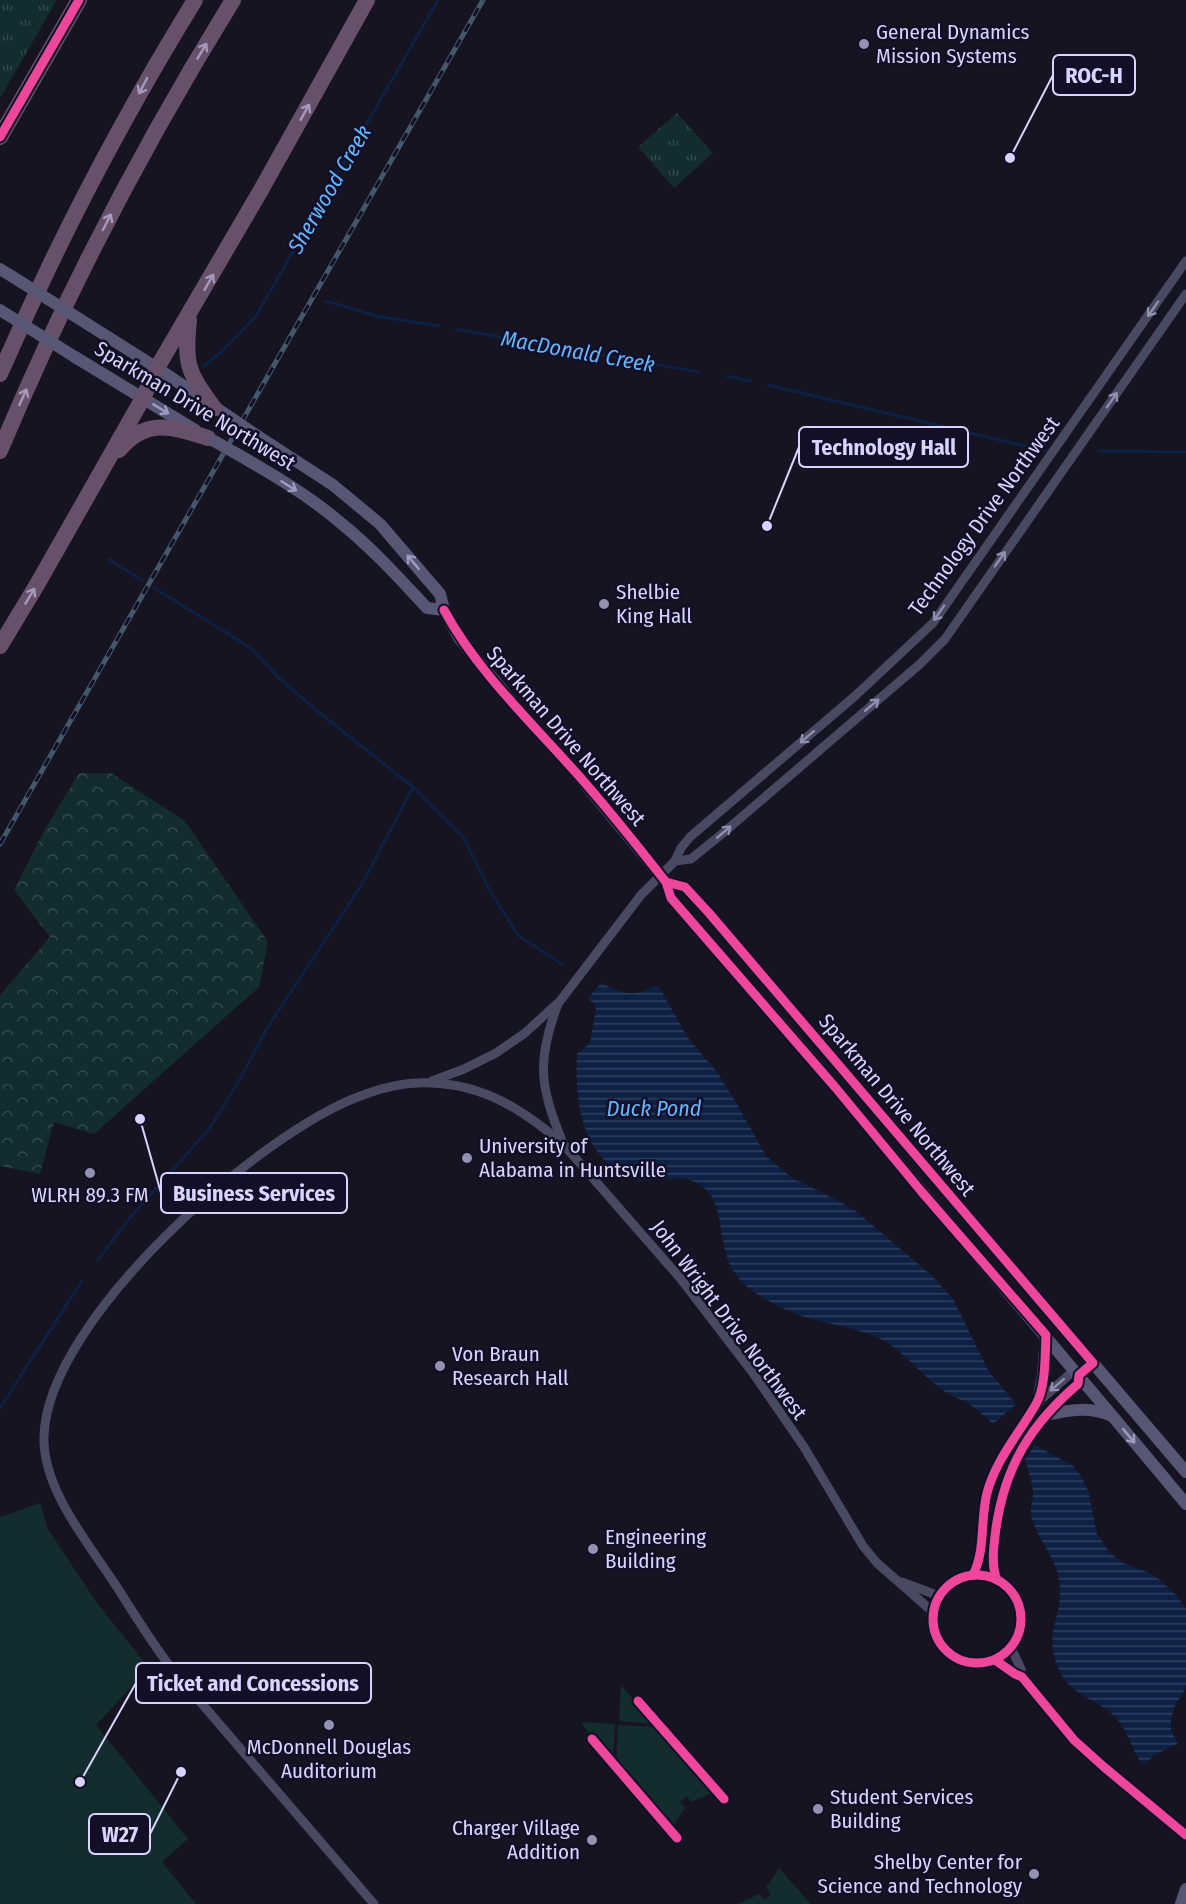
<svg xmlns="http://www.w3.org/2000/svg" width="1186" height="1904" font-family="'Fira Sans Condensed',sans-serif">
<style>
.grass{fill:#132c2d}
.forest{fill:url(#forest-crowns)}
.park{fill:url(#park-tufts)}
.water{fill:url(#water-rules)}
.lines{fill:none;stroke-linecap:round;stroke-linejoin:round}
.stream{stroke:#0d2144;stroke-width:3}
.street{stroke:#4a4962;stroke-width:9}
.secondary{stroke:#575674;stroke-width:12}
.highway{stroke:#67516a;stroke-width:16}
.rail-casing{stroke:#43596b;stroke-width:5}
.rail{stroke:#130f26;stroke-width:3;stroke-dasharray:9;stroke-linecap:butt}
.secondary-bridge{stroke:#575674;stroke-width:12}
.cycleway-casing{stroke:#130f26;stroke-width:13}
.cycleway{stroke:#ed469a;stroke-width:9}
.oneway{stroke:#a699bc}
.oneway2{stroke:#928eb0}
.oneway3{stroke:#9e9bc0}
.poi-dot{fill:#9591b1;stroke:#130f26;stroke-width:2}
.labels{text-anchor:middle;stroke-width:5;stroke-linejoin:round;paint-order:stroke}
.poi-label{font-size:21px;fill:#d9d4ff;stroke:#130f26;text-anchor:start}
.street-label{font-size:21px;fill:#d9d4ff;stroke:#130f26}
.water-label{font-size:22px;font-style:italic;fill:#62b6ff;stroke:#130f26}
.leader{fill:none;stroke:#d9d4ff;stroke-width:2}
.callout-dot{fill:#d9d4ff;stroke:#130f26;stroke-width:2}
.callout{fill:#130f26;stroke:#d9d4ff;stroke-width:2}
.callout-label{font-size:22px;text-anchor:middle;font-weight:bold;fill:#d9d4ff}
</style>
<defs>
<pattern id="forest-crowns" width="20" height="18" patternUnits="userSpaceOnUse" patternTransform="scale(1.5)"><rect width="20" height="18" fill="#132c2d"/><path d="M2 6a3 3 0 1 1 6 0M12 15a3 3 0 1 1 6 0" fill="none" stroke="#354a4c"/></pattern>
<pattern id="park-tufts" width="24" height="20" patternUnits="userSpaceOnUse" patternTransform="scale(1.5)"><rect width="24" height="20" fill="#132c2d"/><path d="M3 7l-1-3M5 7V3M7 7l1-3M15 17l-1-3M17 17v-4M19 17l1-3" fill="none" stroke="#354a4c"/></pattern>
<pattern id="water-rules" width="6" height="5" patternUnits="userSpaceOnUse" patternTransform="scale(1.5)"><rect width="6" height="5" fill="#0d2144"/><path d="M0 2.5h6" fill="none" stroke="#304060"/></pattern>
</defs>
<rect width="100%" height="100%" fill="#161421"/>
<g class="grass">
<polygon points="40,1503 48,1529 97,1603 149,1668 96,1725 188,1839 162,1862 196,1904 0,1904 0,1517"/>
<polygon points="621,1685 654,1724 619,1721"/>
<polygon points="580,1722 615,1724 613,1760"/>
<polygon points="618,1725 657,1727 714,1792 692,1802 686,1796 680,1802 685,1808 672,1828 616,1763"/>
<polygon points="779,1868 811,1904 738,1904 759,1894 765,1900 771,1894 766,1888"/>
</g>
<polygon class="forest" points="79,773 111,773 185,821 268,942 259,987 94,1134 54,1122 40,1174 0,1166 0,995 50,937 14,890 45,829"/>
<g class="park">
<polygon points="0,0 57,0 0,98"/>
<polygon points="677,113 713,153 674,188 638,147"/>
</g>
<g class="water">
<path d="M601 983C613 989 626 996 640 992 647 990 650 986 659 987L688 1038 717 1072 737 1104 766 1156 792 1178 833 1198 857 1212 931 1275 953 1299 989 1372 1016 1404 993 1424C986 1418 979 1411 972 1406 963 1400 953 1397 944 1391 922 1376 905 1352 881 1339 861 1329 837 1326 816 1320 792 1314 770 1303 750 1289 709 1258 732 1208 702 1186 686 1173 659 1182 640 1180 629 1179 620 1173 612 1167 579 1140 575 1094 577 1054L590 1043 596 1008 595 1005 588 998Z"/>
<path d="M1035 1445 1073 1466 1082 1478 1088 1491 1097 1534 1111 1554 1123 1563 1147 1572 1159 1579 1177 1596 1186 1609V1687L1174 1708 1171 1719V1730L1178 1744 1158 1753 1143 1765 1139 1760C1130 1744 1126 1726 1111 1713 1093 1698 1070 1694 1059 1670 1043 1634 1061 1622 1060 1590 1060 1558 1035 1540 1031 1513 1030 1505 1034 1498 1033 1491 1032 1480 1028 1470 1025 1459Z"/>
</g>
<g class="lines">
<g class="stream">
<polyline points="326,301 377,316 439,326"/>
<polyline points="456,329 699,372"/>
<polyline points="204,366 221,352 256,316 438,0"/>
<polyline points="727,376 750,381"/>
<polyline points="768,385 1050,452"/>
<polyline points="1099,451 1186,452"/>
<polyline points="109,559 143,581"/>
<polyline points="154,588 251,648 279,678 317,711 413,787 463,837 491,893 519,936 563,965"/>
<polyline points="98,1260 129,1219 210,1128 240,1079 266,1030 362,884 413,787"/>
<polyline points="0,1408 82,1281"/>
</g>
<g class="street">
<polyline points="675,861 691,859 723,833 920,664 945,639 1186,294"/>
<path d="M558 1004C536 1061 540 1087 563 1143"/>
<polyline points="432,1081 464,1069 496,1053 525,1033 560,1001 641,895 675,861 681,848 690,837 855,696 933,623 1186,261"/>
<circle cx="977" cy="1619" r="44"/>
<polyline points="973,1575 979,1563 987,1493 1005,1451 1038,1402 1070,1374 1079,1375"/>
<path d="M996 1578C991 1562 994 1545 996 1528 1005 1466 1031 1424 1078 1384L1079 1375"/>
<polyline points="902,1582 939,1596"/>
<polyline points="1011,1648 1021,1669 1022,1677"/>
<polyline points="995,1660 1015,1674 1022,1677 1074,1740 1104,1767 1186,1835"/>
<path d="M374 1904 172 1669C151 1642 133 1612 115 1584 88 1543 42 1488 44 1436 47 1320 259 1132 363 1095 384 1087 408 1082 430 1083 484 1084 525 1111 564 1145L680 1278 753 1373 804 1447 863 1546 877 1563 933 1612"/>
</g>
<g class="secondary">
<polyline points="0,269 13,277"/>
<polyline points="89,325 157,368 231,418"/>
<polyline points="75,357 195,430"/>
<path d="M256 435 333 485 380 524 440 594 444 610 459 638 519 710 572 768 660 875 666 882 671 898C725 962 782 1023 835 1087 951 1227 1070 1364 1186 1504"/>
<path d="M239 455C275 476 311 497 342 524 373 549 400 579 427 608L444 610"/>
<polyline points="666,882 685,887 709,913 1186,1472"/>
<polyline points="1038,1402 1043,1376 1046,1335"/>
<path d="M1046 1415C1069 1410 1090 1406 1112 1416"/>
<polyline points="1181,1904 1186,1889"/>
</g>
<g class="highway">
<polyline points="0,137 79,0"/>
<path d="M189 320C184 365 188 372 214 408"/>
<path d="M0 374C56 245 121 120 195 0"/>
<path d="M119 450C147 417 173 427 208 438"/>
<path d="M0 451C65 295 144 144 233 0"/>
<polyline points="0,646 38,583 143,398 157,368 261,190 367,0"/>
</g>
<g class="rail-casing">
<polyline id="rail" points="0,844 483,0"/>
</g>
<use href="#rail" class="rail"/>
<g class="secondary-bridge">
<polyline points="13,277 89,325"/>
<polyline points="0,310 75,357"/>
<polyline points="231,418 256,435"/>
<polyline points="214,441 239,455"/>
</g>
<g class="cycleway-casing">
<g id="cycleway">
<polyline points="0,137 79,0"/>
<path d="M444 610C476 669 526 717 570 766 604 803 635 843 666 882L671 898 835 1087 921 1191 1046 1335C1045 1355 1046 1387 1036 1404 1019 1434 996 1459 987 1493 980 1520 986 1549 973 1575"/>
<path d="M666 882 685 887 709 913 1093 1363 1079 1375 1078 1384C1031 1424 1005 1466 996 1528 994 1545 991 1562 996 1578"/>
<circle cx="977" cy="1619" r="44"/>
<polyline points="995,1660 1015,1674 1022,1677 1074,1740 1104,1767 1186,1835"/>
<polyline points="638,1701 724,1799"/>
<polyline points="592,1739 677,1838"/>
</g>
</g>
<use href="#cycleway" class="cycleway"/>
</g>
<defs><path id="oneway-shaft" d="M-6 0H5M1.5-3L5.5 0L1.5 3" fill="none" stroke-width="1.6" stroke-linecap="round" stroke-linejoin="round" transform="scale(1.5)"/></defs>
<g class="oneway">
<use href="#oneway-shaft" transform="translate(202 51) rotate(-59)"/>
<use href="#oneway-shaft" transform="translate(143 86) rotate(118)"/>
<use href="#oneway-shaft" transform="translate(305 112) rotate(-61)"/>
<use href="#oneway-shaft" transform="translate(107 222) rotate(-63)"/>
<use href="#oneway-shaft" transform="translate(209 282) rotate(-60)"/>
<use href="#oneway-shaft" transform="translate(23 397) rotate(-66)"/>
<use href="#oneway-shaft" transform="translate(30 596) rotate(-59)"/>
</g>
<g class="oneway2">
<use href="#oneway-shaft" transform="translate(1153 309) rotate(125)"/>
<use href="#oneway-shaft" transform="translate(1112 400) rotate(-55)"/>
<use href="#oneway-shaft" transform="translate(1000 559) rotate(-55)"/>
<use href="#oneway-shaft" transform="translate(939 613) rotate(125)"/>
<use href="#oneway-shaft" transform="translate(872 705) rotate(-40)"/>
<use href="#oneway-shaft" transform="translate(807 737) rotate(139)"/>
<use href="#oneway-shaft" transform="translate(724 832) rotate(-40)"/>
<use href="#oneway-shaft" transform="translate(1057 1385) rotate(139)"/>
</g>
<g class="oneway3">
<use href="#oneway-shaft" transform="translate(161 409) rotate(31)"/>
<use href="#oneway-shaft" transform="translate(289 486) rotate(32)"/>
<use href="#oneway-shaft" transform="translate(413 562) rotate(-130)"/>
<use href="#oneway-shaft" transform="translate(1129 1436) rotate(50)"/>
</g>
<g class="poi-dot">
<circle cx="864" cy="44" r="6"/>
<circle cx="604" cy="604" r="6"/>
<circle cx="467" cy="1158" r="6"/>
<circle cx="90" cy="1173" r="6"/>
<circle cx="440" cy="1366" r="6"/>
<circle cx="593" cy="1549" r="6"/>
<circle cx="329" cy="1725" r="6"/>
<circle cx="818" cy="1809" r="6"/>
<circle cx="592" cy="1840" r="6"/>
<circle cx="1034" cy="1874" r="6"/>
</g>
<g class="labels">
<g class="poi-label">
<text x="876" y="39">General Dynamics<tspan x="876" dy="24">Mission Systems</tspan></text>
<text x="616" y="599">Shelbie<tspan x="616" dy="24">King Hall</tspan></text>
<text x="479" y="1153">University of<tspan x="479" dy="24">Alabama in Huntsville</tspan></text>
<text x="90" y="1202" text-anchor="middle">WLRH 89.3 FM</text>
<text x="452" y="1361">Von Braun<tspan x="452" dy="24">Research Hall</tspan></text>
<text x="605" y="1544">Engineering<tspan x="605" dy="24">Building</tspan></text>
<text x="329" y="1754" text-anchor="middle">McDonnell Douglas<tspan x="329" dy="24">Auditorium</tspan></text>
<text x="830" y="1804">Student Services<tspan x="830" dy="24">Building</tspan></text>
<text x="580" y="1835" text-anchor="end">Charger Village<tspan x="580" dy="24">Addition</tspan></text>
<text x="1022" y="1869" text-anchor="end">Shelby Center for<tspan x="1022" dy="24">Science and Technology</tspan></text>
</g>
<g class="street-label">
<text transform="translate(195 406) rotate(31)" y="7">Sparkman Drive Northwest</text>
<text transform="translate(984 516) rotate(-54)" y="7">Technology Drive Northwest</text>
<text transform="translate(566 736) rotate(49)" y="7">Sparkman Drive Northwest</text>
<text transform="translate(897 1105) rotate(50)" y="7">Sparkman Drive Northwest</text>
<text transform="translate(729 1320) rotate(53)" y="7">John Wright Drive Northwest</text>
</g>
<g class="water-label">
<text transform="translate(329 189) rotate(-60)" y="8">Sherwood Creek</text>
<text transform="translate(578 351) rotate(10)" y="8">MacDonald Creek</text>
<text x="654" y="1116">Duck Pond</text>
</g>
</g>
<path class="leader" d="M1010 158L1053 75M767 526L799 447M140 1119L161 1193M80 1782L136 1683M181 1772L150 1834"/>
<g class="callout-dot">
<circle cx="1010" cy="158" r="6"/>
<circle cx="767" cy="526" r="6"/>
<circle cx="140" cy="1119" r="6"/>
<circle cx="80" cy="1782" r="6"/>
<circle cx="181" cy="1772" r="6"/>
</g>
<g class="callout">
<rect x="1053" y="55" width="82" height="40" rx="6"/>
<rect x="799" y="427" width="169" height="40" rx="6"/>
<rect x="161" y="1173" width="186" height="40" rx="6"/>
<rect x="136" y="1663" width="235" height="40" rx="6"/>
<rect x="89" y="1814" width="61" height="40" rx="6"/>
</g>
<g class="callout-label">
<text x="1094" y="83">ROC-H</text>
<text x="884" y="455">Technology Hall</text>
<text x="254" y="1201">Business Services</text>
<text x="253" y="1691">Ticket and Concessions</text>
<text x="120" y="1842">W27</text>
</g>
</svg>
